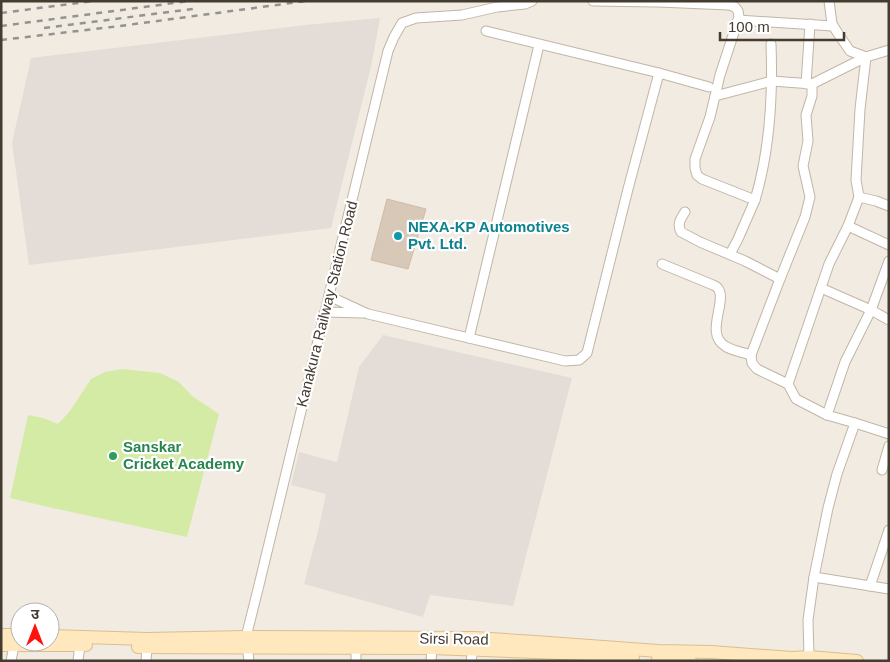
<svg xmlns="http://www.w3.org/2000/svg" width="890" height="662" font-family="Arial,'Noto Sans Devanagari',sans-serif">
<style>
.industrial{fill:#e4dcd7}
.green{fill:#d4eba5}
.building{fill:#d8c8b8;stroke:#d0bca8}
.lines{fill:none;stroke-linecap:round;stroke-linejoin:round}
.minor-casing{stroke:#c1b5a6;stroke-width:11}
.secondary-casing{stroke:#dabe8e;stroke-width:14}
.minor{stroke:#fff;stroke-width:9}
.secondary{stroke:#ffe8be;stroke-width:12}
.rail{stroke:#939393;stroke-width:2.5;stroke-dasharray:6 6;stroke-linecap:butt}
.culture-dot{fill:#0f9aa8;stroke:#fff;stroke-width:2}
.leisure-dot{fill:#2e9e5b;stroke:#fff;stroke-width:2}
.labels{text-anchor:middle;stroke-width:4.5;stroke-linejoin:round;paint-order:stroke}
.culture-label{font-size:15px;font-weight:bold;fill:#0d838f;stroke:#fff;text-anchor:start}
.street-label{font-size:15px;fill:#443b31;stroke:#fff}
.leisure-label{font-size:15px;font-weight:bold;fill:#27864d;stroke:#fff;text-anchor:start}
</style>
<rect width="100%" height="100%" fill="#f2ebe1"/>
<g class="industrial">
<polygon points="380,18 372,62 331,228 29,265 12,143 31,58 305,25"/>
<polygon points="383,335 572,378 513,606 430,595 423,617 304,584 319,527 326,494 291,485 299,452 337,462 359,367"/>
</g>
<polygon class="green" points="122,369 160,373 179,382 192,396 219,414 187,537 48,507 10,498 28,415 43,418 58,424 70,411 91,379 105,372"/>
<polygon class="building" points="387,199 426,209 408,269 371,260"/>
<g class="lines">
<g class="minor-casing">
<g id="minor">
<polyline points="593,1 658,2 729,5 735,7 738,11 739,17 720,75 715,96"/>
<polyline points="829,1 832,24 839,35 850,51 866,57 860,109 856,180 859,197 876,201 889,206"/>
<polyline points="738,20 833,26"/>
<polyline points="486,31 659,73 709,87"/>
<polyline points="806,84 810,24"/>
<polyline points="812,84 866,57 889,50"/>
<path d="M755 200C770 150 773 96 771 44"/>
<path d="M685 212C680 220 677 224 681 232L700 242 745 261 780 279 751 355 752 363 757 369 788 384 796 399 827 415 855 423 837 474 828 508 814 577 808 620 809 657"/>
<polyline points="848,226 889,245"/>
<polyline points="730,254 738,239 755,200 702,179 697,175 695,168 695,159 710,117 715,96 772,81 812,84 812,96 806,115 808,141 803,166 810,197 805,217 780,279"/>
<path d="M662 264 713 285C716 286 718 288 719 290 726 303 705 334 725 346 732 351 743 352 751 355"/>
<polyline points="821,288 871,310 889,320"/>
<polyline points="329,296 368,314 381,317 565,361 579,360 587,353 628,189 659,73"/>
<polyline points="325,312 363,313"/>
<polyline points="469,338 539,45"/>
<polyline points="788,384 829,264 848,226 859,197"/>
<polyline points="827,415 845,362 871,310 889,261"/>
<polyline points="855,423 889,434"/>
<polyline points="882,470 889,446"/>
<polyline points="814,577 889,589"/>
<polyline points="870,586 889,530"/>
<polyline points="11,661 15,640"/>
<polyline points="78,661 80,644"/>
<polyline points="146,661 147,647"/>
<polyline points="249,661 246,637 259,585 388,51 394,37 402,23 416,18 462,15 497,7 525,4 532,1"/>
<polyline points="356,661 356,647"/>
<polyline points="431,661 432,648"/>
<polyline points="471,661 474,644"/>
</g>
</g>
<g class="secondary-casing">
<g id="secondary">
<polyline points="1,635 20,635"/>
<polyline points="50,636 147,639 246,637 474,638 535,642 658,651 711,652 792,658 809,657 857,661"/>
<polyline points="1,645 86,645"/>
<polyline points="138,647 432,648 587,654 633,657"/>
<polyline points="658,659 690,661"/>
</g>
</g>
<use href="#minor" class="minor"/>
<use href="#secondary" class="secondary"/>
<g class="rail">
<polyline points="1,13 93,1"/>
<polyline points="1,26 189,1"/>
<polyline points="44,28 193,9"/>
<polyline points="1,40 120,26 306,1"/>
</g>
</g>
<circle class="culture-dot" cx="398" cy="236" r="5"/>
<circle class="leisure-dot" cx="113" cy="456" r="5"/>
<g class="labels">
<g class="culture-label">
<text x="408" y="232">NEXA-KP Automotives<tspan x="408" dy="17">Pvt. Ltd.</tspan></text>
</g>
<g class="street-label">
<text transform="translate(327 304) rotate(-76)" y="5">Kanakura Railway Station Road</text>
<text transform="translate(454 639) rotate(1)" y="5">Sirsi Road</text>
</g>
<g class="leisure-label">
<text x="123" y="452">Sanskar<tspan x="123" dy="17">Cricket Academy</tspan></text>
</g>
</g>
<rect width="890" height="662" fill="none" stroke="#443b31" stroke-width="5"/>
<g transform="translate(35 627)"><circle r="24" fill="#ffffff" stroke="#b4b1ad"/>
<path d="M0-4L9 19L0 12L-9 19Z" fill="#ff140b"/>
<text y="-8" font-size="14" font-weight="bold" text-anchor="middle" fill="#443b31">उ</text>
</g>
<path d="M720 32v8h124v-8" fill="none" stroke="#443b31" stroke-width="2.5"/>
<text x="728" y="32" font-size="15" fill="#443b31" stroke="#ffffff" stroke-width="4" paint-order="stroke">100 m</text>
</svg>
